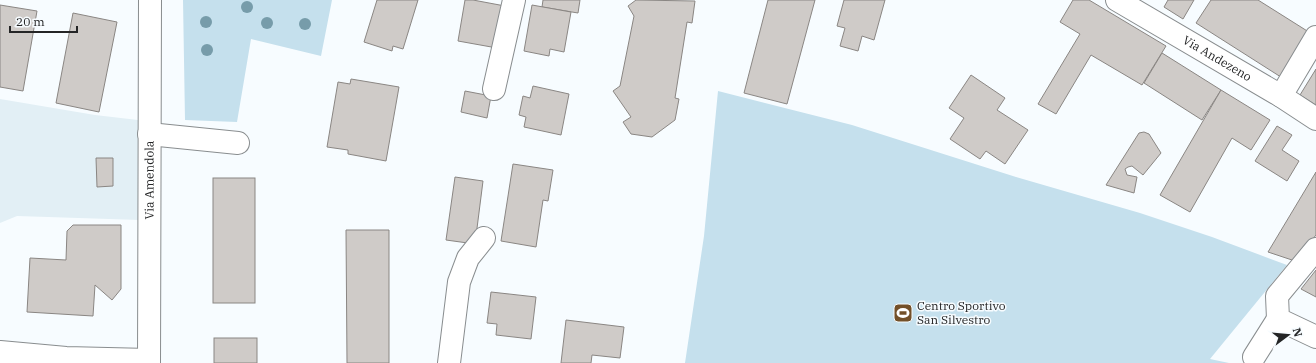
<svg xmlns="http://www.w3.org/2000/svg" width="1316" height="363" font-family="'IBM Plex Serif',serif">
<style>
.built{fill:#e2eff5}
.green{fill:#c5e0ed}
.building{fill:#cfcbc8;stroke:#8a8683}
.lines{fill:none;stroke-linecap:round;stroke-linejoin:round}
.minor-casing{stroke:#898d8f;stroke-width:24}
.major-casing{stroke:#898d8f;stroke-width:24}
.minor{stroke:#fff;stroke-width:22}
.major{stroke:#fff;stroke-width:22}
.tree{fill:#779caa}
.labels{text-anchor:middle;stroke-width:3;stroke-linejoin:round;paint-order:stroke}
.street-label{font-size:12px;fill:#242526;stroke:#f7fcff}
.poi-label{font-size:12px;fill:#242526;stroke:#f7fcff;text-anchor:start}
</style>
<rect width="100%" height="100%" fill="#f7fcff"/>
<polygon class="built" points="0,99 95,115 138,120 140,220 17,216 0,223"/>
<g class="green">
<polygon points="183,0 332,0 321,56 251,39 237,122 185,120"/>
<polygon points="718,91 852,125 1016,177 1140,213 1212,237 1287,265 1210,359 1229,363 685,363 704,236"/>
</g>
<g class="building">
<polygon points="377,0 418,0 403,49 393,46 392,51 364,42"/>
<polygon points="465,0 473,0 505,6 497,48 458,41"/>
<polygon points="543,0 580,0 578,13 542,7"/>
<polygon points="636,0 695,1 692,23 687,22 675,98 679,99 675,120 652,137 631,134 623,122 631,117 613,91 620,86 634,16 628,6"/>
<polygon points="768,0 815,0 787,104 744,93"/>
<polygon points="844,0 885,0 874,40 862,36 858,51 840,46 845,28 837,26"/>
<polygon points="1073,0 1089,0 1166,46 1142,85 1091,55 1056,114 1038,104 1080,34 1060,22"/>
<polygon points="1168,0 1194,0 1183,19 1164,7"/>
<polygon points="1211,0 1258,0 1312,34 1284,79 1196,23"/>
<polygon points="0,5 37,11 23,91 0,87"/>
<polygon points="532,5 571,12 564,52 550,49 549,56 524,51"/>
<polygon points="73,13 117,22 99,112 56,103"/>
<polygon points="1162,53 1221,90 1202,120 1144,83"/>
<polygon points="1316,69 1316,105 1300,95"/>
<polygon points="971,75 1005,98 997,110 1028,130 1005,164 986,151 980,159 950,139 964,118 949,108"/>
<polygon points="351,79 399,87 386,161 348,154 348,150 327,147 338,82 350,84"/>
<polygon points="533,86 569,94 561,135 524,127 526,117 519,115 523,96 530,98"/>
<polygon points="1221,90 1270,120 1251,150 1232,138 1190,212 1160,195"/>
<polygon points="465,91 491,96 487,118 461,112"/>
<polygon points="1277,126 1292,135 1282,150 1299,161 1287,181 1255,161"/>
<polygon points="1144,132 1149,134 1161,153 1143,175 1132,166 1128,167 1125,169 1127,175 1137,177 1134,193 1106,185 1139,133"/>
<polygon points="96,158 113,158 113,186 97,187"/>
<polygon points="513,164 553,170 548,201 543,200 536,247 501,241"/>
<polygon points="1316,172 1316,235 1295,261 1268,252"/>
<polygon points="455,177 483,181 475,244 446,240"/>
<rect x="213" y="178" width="42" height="125"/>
<polygon points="73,225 121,225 121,289 112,300 95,285 93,316 27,312 30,258 66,260 67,231"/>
<polygon points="346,230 389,230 389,363 347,363"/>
<polygon points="1316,270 1316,297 1301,289"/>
<polygon points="491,292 536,297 531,339 496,335 497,324 487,323"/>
<polygon points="566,320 624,327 620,358 592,355 591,363 561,363"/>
<rect x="214" y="338" width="43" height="25"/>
</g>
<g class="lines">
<g class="minor-casing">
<g id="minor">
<polyline points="494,89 514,0"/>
<polyline points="1281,96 1316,37"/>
<polyline points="149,134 238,143"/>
<polyline points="1316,249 1277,296 1278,319 1316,337"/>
<polyline points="0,352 66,358 149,360"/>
<polyline points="1254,357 1278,319"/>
<path id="s1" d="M149 363 150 0"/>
<polyline points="449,363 459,282 468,258 484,238"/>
</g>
</g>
<g class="major-casing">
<g id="major">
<path id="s2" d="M1117 0 1281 96 1316 119"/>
</g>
</g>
<use href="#minor" class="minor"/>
<use href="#major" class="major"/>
</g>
<g class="tree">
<circle cx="247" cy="7" r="6"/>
<circle cx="206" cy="22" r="6"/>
<circle cx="267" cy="23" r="6"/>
<circle cx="305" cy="24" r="6"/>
<circle cx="207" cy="50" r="6"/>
</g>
<defs>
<g id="stadium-square" transform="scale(1)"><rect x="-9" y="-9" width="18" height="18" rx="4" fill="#735029" stroke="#f7fcff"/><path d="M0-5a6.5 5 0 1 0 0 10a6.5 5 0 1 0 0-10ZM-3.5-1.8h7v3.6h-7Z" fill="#fff"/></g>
</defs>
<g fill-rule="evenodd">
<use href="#stadium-square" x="903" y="313"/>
</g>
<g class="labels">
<g class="street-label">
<text dy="4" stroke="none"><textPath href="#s2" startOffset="116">Via Andezeno</textPath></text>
<text dy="4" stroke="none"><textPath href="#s1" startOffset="183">Via Amendola</textPath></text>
</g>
<g class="poi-label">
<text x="917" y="310">Centro Sportivo<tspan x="917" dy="14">San Silvestro</tspan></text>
</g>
</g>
<g transform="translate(1288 335) rotate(74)" stroke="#f7fcff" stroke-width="3" paint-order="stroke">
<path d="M0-3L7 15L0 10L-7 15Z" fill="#242526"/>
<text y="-6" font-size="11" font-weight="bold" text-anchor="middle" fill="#242526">N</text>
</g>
<path d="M10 26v6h67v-6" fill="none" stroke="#242526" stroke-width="2"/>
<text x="16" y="26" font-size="12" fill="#242526" stroke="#f7fcff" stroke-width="3" paint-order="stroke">20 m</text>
</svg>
